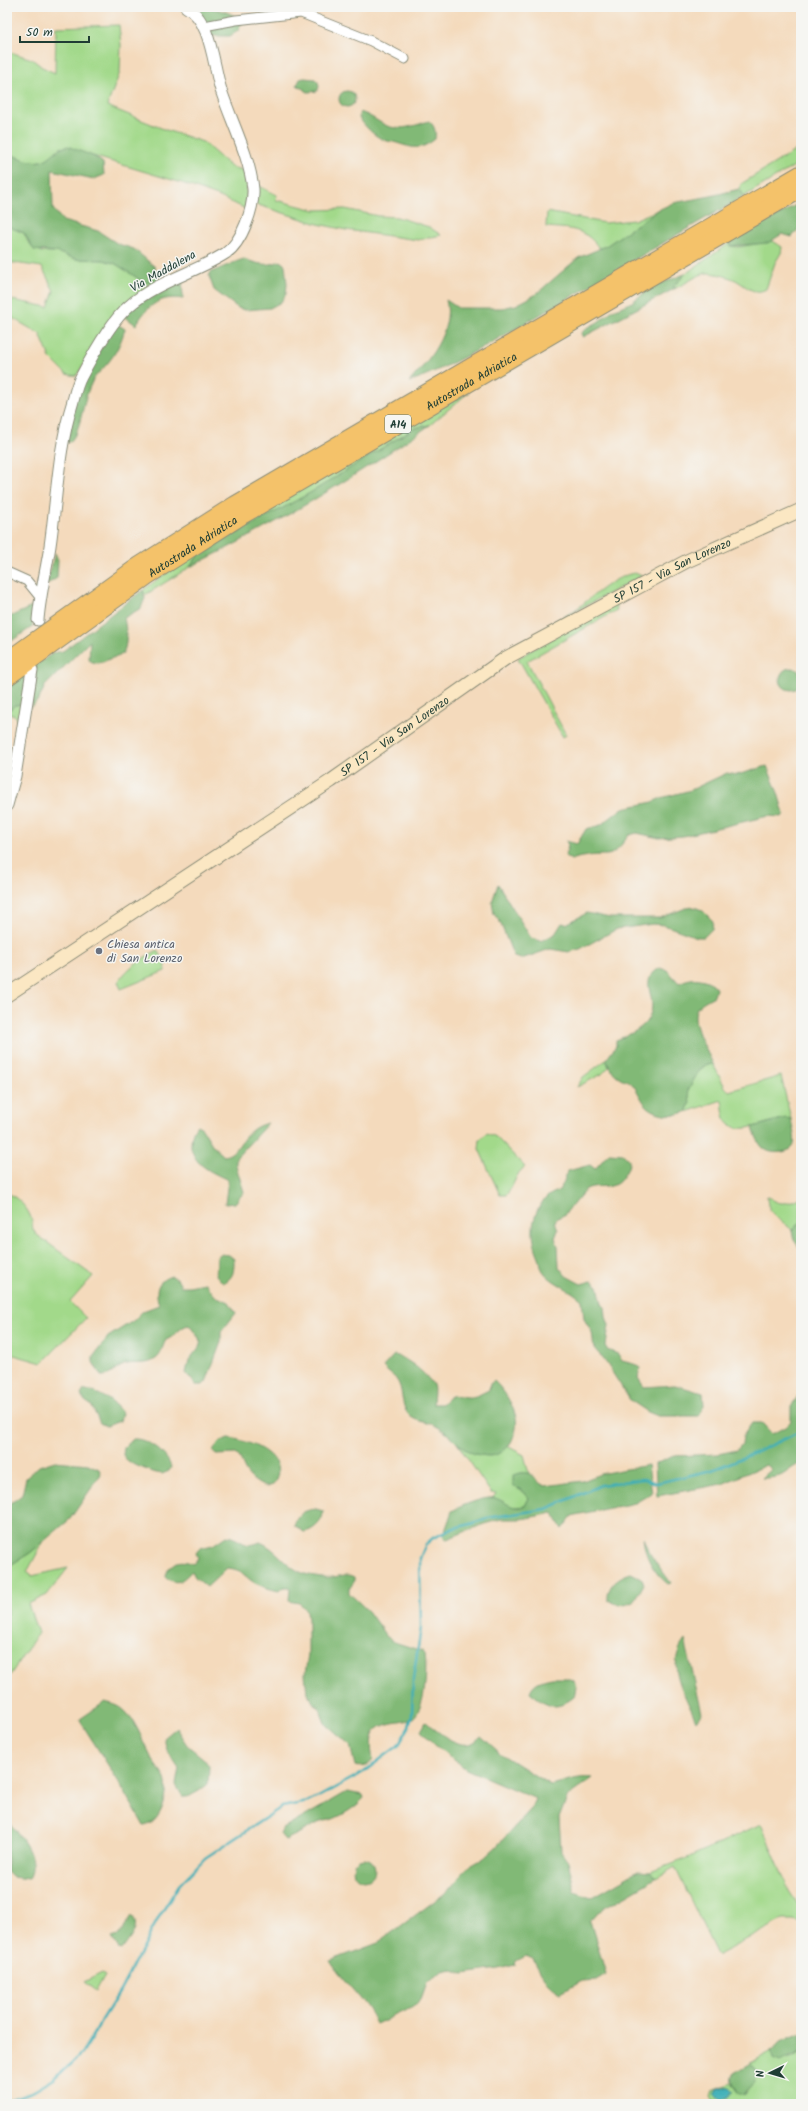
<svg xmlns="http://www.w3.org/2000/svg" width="808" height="2111" font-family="Kalam,sans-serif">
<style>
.green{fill:#a2d98a;stroke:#608b5f}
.forest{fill:#81b976;stroke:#507b55}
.water{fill:#3eafb7;stroke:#2e7676}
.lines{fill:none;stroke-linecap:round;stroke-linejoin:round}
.stream{stroke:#3eafb7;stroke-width:2.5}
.minor-casing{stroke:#8a8c78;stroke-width:11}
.tertiary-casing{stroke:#8a8c78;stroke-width:13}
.secondary-casing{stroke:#8a8c78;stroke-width:15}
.motorway-casing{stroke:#8a8c78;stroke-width:19}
.minor{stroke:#fff;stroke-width:9}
.tertiary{stroke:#fff;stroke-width:11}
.secondary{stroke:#fbe7c3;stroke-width:13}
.motorway{stroke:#f4c26a;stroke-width:17}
.worship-dot{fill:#6b7280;stroke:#f6f6f2;stroke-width:1.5}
.labels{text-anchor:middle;stroke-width:3;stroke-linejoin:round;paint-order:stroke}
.shield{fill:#f6f6f2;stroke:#60746d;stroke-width:1}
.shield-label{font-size:11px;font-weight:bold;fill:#1f3d34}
.street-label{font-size:12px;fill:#1f3d34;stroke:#f6f6f2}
.worship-label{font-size:12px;fill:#5b616d;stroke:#f6f6f2;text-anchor:start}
</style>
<rect width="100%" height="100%" fill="#f6f6f2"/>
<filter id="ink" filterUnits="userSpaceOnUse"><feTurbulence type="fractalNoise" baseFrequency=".025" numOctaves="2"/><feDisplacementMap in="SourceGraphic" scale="8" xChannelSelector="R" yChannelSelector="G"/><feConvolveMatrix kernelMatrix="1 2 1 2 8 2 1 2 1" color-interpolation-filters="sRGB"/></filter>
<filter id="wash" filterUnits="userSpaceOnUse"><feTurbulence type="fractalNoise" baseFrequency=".012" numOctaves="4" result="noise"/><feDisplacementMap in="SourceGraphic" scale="16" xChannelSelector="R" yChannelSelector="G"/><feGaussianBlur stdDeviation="0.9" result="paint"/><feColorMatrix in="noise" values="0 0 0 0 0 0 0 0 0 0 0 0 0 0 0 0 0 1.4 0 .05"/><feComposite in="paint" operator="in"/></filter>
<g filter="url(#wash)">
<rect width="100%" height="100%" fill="#f4dabc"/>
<g class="green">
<path d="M119 25 121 45 120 72 107 106 166 130 203 142 231 167 243 170 247 185 246 209 220 197 182 183 83 153C50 138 62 157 41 161 29 163 18 157 7 153V51L32 59 42 67 55 73 56 27Z"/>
<polygon points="801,147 801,162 743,197 742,192 739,189 741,184"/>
<polygon points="255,184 277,195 276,200 315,210 345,209 378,216 397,217 429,227 441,235 418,240 346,230 318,224 255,204"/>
<path d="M658 210 606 246 599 248C584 227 569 229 546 227L547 212 605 223 634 220Z"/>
<polygon points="7,226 24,233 28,242 41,252 56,252 76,259 104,260 116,264 142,281 152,283 126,302 76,376 66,374 50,358 40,334 7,315 7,299 48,307 54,291 42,267 7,262"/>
<path d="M773 241 782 247 781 253 775 263 766 289C755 295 748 288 739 282 734 278 713 272 706 273 697 275 685 284 676 288L673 287 685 274 731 242 730 246 738 247Z"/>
<polygon points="469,392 430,425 414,428 310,493 199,554 190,567 145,595 143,590 180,563 313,480"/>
<path d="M635 573 642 576 549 625C559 619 570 614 579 607 595 595 614 576 635 573Z"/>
<polygon points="615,602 617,610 527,661 566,735 563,737 518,658"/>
<path d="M23 704 8 785C10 772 20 729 17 718 15 714 9 714 7 712L15 705Z"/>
<path d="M158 950 166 965 165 971 121 989 118 982C129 966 141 959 158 950Z"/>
<polygon points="606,1060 609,1067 602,1074 577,1087 583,1077"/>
<path d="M706 1064H713L725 1087 729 1091 781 1076 791 1119C773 1116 736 1142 725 1118 723 1112 723 1106 722 1100L686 1112 690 1103 688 1090 697 1074Z"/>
<path d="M487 1133 496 1137 525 1167C515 1173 515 1186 506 1195H500L479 1149 480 1139Z"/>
<path d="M7 1193C16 1196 28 1208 31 1218 34 1226 30 1227 37 1235L93 1276 70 1302 86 1318 42 1363 7 1353Z"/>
<path d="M767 1196C782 1207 785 1203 801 1198V1222L792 1230C780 1218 767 1216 767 1196Z"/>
<path d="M457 1443C469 1455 496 1463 507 1446L524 1455 529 1474 520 1473 518 1489 524 1492 529 1498 525 1506 513 1507 492 1498 496 1494 491 1493Z"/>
<polygon points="45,1539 27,1572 32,1576 68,1568 47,1595 28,1604 38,1633 7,1680 7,1567 30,1553"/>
<polygon points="761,1824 789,1891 801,1909 801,1922 793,1920 783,1920 717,1955 675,1867 656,1878 651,1872 683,1860"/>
<polygon points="102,1973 105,1975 96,1991 84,1982"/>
<path d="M772 2051 774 2059 791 2058 801 2051V2104H722L714 2101 711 2096 713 2090 731 2083 737 2092 744 2095C755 2086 761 2074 749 2064Z"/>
</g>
<g class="forest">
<path d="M191 7C207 7 230 9 242 22L238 31 230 36H211Z"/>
<polygon points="304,78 315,79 318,82 319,87 317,91 308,92 297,85 300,79"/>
<circle cx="347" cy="99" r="8"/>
<path d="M360 112C370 115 377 121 385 125 399 132 416 125 429 121 435 126 436 132 435 139 420 151 413 148 397 143 392 141 387 142 382 139 373 135 365 126 359 118Z"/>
<path d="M68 146C80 152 93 154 103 163L104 175 94 179 52 170 53 209 63 221 98 231 118 244 134 249 155 267 159 280 152 283 142 281 116 264 104 260 76 259 56 252 34 250 24 233 7 226V153C20 158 37 167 49 157 57 151 57 149 68 146Z"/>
<path d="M739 189 742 192 743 197C673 236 605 278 536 317 494 341 454 365 409 382 428 362 454 330 446 300L458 308H502L516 305 535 295 578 258 606 246 658 210 673 203 711 196Z"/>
<path d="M801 202V226L792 237 782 234 768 243 730 246C735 230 760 225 774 218 783 213 792 207 801 202Z"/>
<path d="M244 259C258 264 267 267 280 261L285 265 287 284 286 294 281 302 270 308 245 310 238 308 214 290 209 276 211 272C220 269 236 261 244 259Z"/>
<polygon points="685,274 673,287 676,288 583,337 582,333 585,329 598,322 613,310 632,302 652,287"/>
<path d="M182 279 183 299C160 295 147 306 136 325L124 316 128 308Z"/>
<path d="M117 324 125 329C121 342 116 354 106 365 101 371 94 376 91 384 82 401 82 430 70 442H66L80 379Z"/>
<path d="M430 425C353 478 274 526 190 567L199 554 310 493 414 428Z"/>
<polygon points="55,553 58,560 57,578 46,585"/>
<path d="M143 590 145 598 141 608 124 618C126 628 129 648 121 655 117 658 113 657 109 659 102 663 96 665 89 660L90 641 45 686 39 699 31 708 36 665 53 653 63 651Z"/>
<polygon points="32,607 35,611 32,627 7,644 7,618"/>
<polygon points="31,668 23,704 15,705 7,712 7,686"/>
<circle cx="791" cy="679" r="11"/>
<path d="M767 766 778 793 784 814 782 817 768 816 683 836 659 838 637 833 629 835C607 864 613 851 583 857 579 857 575 859 571 860L565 856 568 845 566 841 577 844 586 829 601 825 623 808 653 802 661 798 691 790 727 773 737 775Z"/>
<polygon points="498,884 531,938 541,941 555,934 562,923 566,924 587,913 610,918 660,918 686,908 694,907 702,910 713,921 712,929 704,937 697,937 664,925 653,924 617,929 580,949 569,952 550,949 521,959 514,957 500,922 494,914 492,902"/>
<path d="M660 968 667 970 679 983C691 977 701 977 713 984L716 989 714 996C709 999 700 1003 697 1008 689 1021 707 1051 713 1064L705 1065 697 1074 688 1090 690 1103 686 1112C674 1116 659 1116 648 1107 641 1101 638 1089 630 1082 627 1079 622 1080 619 1077 613 1074 609 1066 606 1060L616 1046V1040C629 1035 647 1028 651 1012 656 994 638 981 660 968Z"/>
<path d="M786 1118 791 1119C792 1126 797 1140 793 1147 791 1150 786 1151 782 1152 762 1155 758 1143 753 1127Z"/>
<path d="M268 1123 236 1158V1166L244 1192 235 1203 225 1204 228 1180C212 1172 194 1166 191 1146 191 1138 192 1131 197 1125L202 1128 213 1146 224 1156C243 1152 240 1129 268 1123Z"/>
<path d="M609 1153 623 1154 629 1160C629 1166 628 1169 624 1175 613 1194 601 1182 586 1189L564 1215 557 1218 555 1221 558 1230 555 1238 558 1246 559 1267 566 1276 581 1284 592 1281 598 1286 602 1304 605 1307 606 1317 609 1325 606 1346 607 1350 618 1354 622 1361 634 1364 640 1368 638 1378 644 1387 675 1385 703 1393 704 1405 699 1416H658L648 1412 630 1400 605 1361 594 1348 592 1332 584 1319 582 1300C571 1289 551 1283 543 1271 540 1267 541 1261 539 1257 530 1237 530 1215 546 1198 549 1194 555 1193 559 1190 564 1184 565 1177 568 1171L590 1165 595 1169Z"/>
<polygon points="801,1222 801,1250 794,1240 792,1230"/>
<path d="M220 1254 229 1255 234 1259C234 1271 234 1278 223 1283L216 1275 217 1257Z"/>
<path d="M172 1276 177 1279 181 1286H189L205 1283 215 1296 229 1302 236 1313 221 1332V1342L206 1382 203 1385H196L186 1373 189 1360 201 1345 199 1338 189 1325C180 1326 175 1337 166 1340 162 1346 162 1354 157 1358 147 1366 138 1362 127 1364 117 1366 112 1377 101 1376L93 1362V1357L108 1337 133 1321 143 1311 159 1305C155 1292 156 1280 172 1276Z"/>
<path d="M394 1355C406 1357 427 1374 433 1385 435 1390 433 1398 433 1404H442C452 1393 454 1395 467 1397 475 1398 482 1393 489 1390L490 1384 494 1381C504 1390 511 1402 515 1414 520 1429 511 1450 496 1455 490 1457 481 1455 475 1454 459 1449 452 1435 438 1427 429 1421 415 1423 408 1414 400 1404 404 1389 396 1379 393 1375 387 1372 383 1367Z"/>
<path d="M84 1390C98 1391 115 1402 122 1413L120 1421 106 1426 100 1423 91 1405 85 1401 81 1395Z"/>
<path d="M801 1391V1463C781 1473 787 1478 762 1478L772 1469 766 1465 722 1484 657 1496 655 1464 674 1456 718 1454 737 1450 742 1444 743 1436 752 1423H762L772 1434 785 1427 791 1421V1407Z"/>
<path d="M228 1438C250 1440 292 1458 273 1485L266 1487C257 1484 248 1477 244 1468 241 1462 242 1459 236 1454L216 1455 213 1451C216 1444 221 1441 228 1438Z"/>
<path d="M133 1439C148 1438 167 1454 171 1467L169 1471 162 1474 152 1472 128 1462 123 1455 124 1448Z"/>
<polygon points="55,1461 88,1464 99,1469 101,1474 70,1519 30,1553 7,1567 7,1506 22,1495 26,1478 39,1466"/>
<path d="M648 1465 652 1493 635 1503 575 1515 572 1516 562 1529 553 1513 522 1519H502L484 1524 447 1539 443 1537 452 1511C461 1506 485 1496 495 1498 506 1501 512 1511 525 1506L529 1498 524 1492 513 1485V1475C535 1468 530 1479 545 1486L583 1481 600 1474Z"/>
<path d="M316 1509 323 1511C324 1521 313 1531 304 1532L294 1525C298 1514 304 1510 316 1509Z"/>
<path d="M226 1536C241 1537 243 1550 260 1542 278 1549 286 1568 305 1574 313 1576 325 1578 333 1577 342 1576 346 1573 354 1577V1582L349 1589V1593L368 1611 386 1636 394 1642 422 1651 425 1654C427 1670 426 1707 413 1718 409 1721 404 1721 399 1722 373 1725 368 1735 373 1760 368 1766 363 1768 355 1766L350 1745 325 1723 320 1710 307 1693 305 1674 308 1654V1619L307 1611 299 1603 289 1601 290 1587H284L279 1591C270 1589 263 1587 255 1583 243 1576 243 1569 227 1568L207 1587 195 1577 192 1571C183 1579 178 1587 166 1577 168 1562 181 1558 193 1564L198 1558 196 1553 200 1548 213 1545Z"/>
<path d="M643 1538 650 1554 671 1583 668 1584C653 1572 645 1557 643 1538Z"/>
<path d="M631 1573 641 1578 644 1584 634 1602 619 1605 608 1600C607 1585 618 1577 631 1573Z"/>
<path d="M685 1640 702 1713 696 1721C686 1695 664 1666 685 1640Z"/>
<path d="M552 1678H567L574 1681 576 1687 574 1697C556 1711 546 1705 530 1692 533 1682 542 1680 552 1678Z"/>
<path d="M105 1702C112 1704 119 1705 125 1711 139 1725 143 1745 154 1762 158 1768 165 1775 166 1783 168 1797 160 1824 144 1826L120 1784 82 1724 80 1719Z"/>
<path d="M426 1722C437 1731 455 1747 470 1744 474 1743 478 1739 481 1736L501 1754 550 1785C567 1782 575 1776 593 1778L568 1796 559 1818 561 1851 568 1861 575 1892 591 1898 638 1871 651 1872 656 1878 598 1912 590 1921 606 1974 596 1980 582 1981 561 1993C546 1985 541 1973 533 1959L526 1956 516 1961 515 1965 498 1969 463 1974 452 1969 443 1971 427 1982 421 1999 413 2007 376 2024C366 2000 344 1983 330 1961L378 1943 448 1891 467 1868 484 1858 496 1847 532 1808 536 1799 466 1769 436 1746 421 1731Z"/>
<polygon points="176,1728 187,1745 204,1759 209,1766 208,1784 199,1791 188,1797 183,1797 176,1785 179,1768 167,1750 164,1738"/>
<path d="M347 1792 363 1795 364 1798C356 1807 342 1816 330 1820 326 1821 322 1821 318 1823 307 1829 296 1835 285 1840L280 1834 283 1829Z"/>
<path d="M7 1820C20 1836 40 1857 29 1879L12 1877 7 1872Z"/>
<circle cx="364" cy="1869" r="11"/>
<path d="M132 1916C142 1926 128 1941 122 1950L119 1949 112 1938 118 1936Z"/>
<polygon points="801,2033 801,2051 781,2062 774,2059 772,2051 779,2043"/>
<path d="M749 2064 754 2068 757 2075 755 2082 744 2095H739C734 2088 729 2083 733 2073Z"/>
</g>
<polygon class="water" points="723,2087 729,2088 733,2092 728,2098 722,2100 714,2094 717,2089"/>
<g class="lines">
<polyline class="stream" points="7,2101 34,2091 54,2079 81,2054 120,1991 159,1917 179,1885 205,1858 282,1807 308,1802 320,1796 362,1773 398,1746 409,1727 412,1714 413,1679 421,1628 420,1558 426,1544 433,1538 454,1528 471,1524 487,1518 546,1509 601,1485 643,1479 657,1483 712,1470 757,1452 801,1431"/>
</g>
</g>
<g filter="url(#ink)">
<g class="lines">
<g class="minor-casing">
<g id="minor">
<polyline points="204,26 236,20 301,13 371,41 405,59"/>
<polyline points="7,572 27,581 40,597"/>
</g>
</g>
<g class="tertiary-casing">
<g id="tertiary">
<path d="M38 620C40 595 46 571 50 546 57 497 58 448 73 401 75 393 77 384 81 377 92 356 111 321 129 306 157 281 195 273 226 253 242 242 254 208 253 189 250 157 231 121 221 90 213 65 211 19 186 7"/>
<polyline points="7,805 15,776 32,670"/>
</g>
</g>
<g class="secondary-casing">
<g id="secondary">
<path id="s1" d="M7 995 331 781 506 658 687 561 801 510"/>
</g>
</g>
<g class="motorway-casing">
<g id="motorway">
<polyline points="7,661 139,566 235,505 801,174"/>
<path id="s2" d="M7 677 147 576 241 516 801 189"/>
</g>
</g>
<use href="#minor" class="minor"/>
<use href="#tertiary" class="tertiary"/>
<use href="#secondary" class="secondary"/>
<use href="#motorway" class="motorway"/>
</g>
</g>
<circle class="worship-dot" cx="99" cy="951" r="4"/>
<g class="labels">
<rect class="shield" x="385" y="415" width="26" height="18" rx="3"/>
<g class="shield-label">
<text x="398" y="428">A14</text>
</g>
<g class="street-label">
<text transform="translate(163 271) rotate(-29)" y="4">Via Maddalena</text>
<text dy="4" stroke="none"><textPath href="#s2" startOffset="551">Autostrada Adriatica</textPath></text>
<text dy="4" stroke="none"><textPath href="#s2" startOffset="227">Autostrada Adriatica</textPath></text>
<text dy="4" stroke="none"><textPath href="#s1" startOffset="790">SP 157 - Via San Lorenzo</textPath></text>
<text dy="4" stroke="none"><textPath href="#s1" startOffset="466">SP 157 - Via San Lorenzo</textPath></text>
</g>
<g class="worship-label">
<text x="107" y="948">Chiesa antica<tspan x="107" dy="14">di San Lorenzo</tspan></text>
</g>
</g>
<rect width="808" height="2111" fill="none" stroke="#f6f6f2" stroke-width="24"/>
<g transform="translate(770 2073) rotate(265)" stroke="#f6f6f2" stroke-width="3" paint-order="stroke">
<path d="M0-3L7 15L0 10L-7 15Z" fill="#1f3d34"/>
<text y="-6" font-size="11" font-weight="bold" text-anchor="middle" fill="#1f3d34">N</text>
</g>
<path d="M20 36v6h69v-6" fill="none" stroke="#1f3d34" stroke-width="2"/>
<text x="26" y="36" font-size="12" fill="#1f3d34" stroke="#f6f6f2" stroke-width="3" paint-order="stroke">50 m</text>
</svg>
